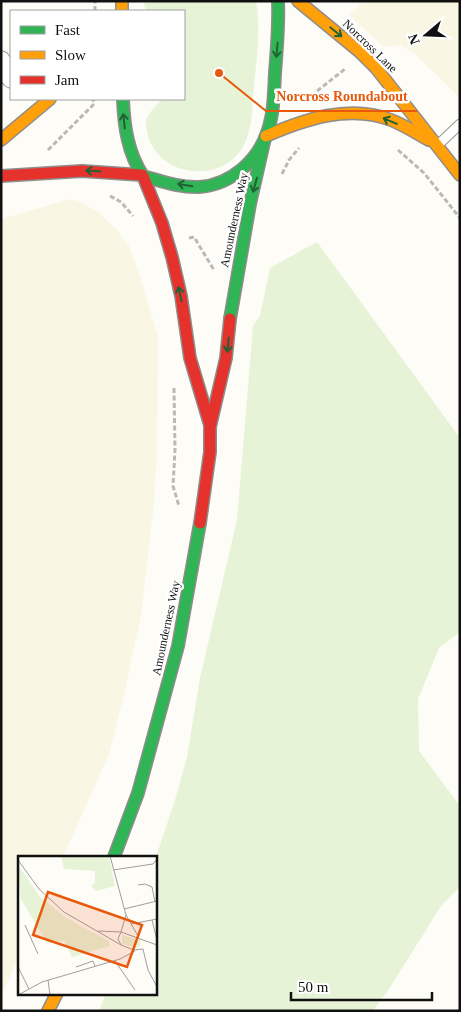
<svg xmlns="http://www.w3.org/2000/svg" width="461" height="1012" font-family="'Times New Roman',serif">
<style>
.farmland{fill:#f9f7e4}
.green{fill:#e7f3d7}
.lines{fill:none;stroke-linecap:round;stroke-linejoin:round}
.lane-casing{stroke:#979795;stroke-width:11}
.street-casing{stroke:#979795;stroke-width:21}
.fast-casing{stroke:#8e8d8b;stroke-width:14}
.slow-casing{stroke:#8e8d8b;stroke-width:14}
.jam-casing{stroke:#8e8d8b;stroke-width:14}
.path{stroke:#b9b9b8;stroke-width:3;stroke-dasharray:5 2.5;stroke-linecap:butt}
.lane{stroke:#fffffe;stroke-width:9}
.street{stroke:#fffffe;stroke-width:19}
.fast{stroke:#30b455;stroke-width:11}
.slow{stroke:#ff9f0a;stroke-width:11}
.jam{stroke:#e5322d;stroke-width:11}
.oneway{stroke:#206233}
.labels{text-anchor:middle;stroke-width:5;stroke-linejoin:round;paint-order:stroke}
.street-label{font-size:12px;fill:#111;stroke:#fff}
.inset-road{fill:none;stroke:#9f9e9b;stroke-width:1}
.view{fill:#e8590c;fill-opacity:0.15;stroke:#e8590c;stroke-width:2.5}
.inset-edge{fill:none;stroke:#111;stroke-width:2.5}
.leader{fill:none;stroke:#e8590c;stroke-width:2}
.callout-dot{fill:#e8590c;stroke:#fff;stroke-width:2}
.callout-label{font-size:14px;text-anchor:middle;font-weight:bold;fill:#e8590c;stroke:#fff;stroke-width:5;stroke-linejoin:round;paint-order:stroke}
</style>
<rect width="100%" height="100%" fill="#fdfcf7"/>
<g class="farmland">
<polygon points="364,1 460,1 460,98 415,54 400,45 384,47 349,15"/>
<polygon points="70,199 81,202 98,212 115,228 129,246 138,270 158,337 157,453 154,502 141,616 126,686 109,754 63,857 19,857 19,957 1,996 1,219"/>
</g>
<g class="green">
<path d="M143 1H256C261 29 257 57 254 85 252 104 253 128 244 145 224 183 164 179 149 139 148 135 146 129 146 124 146 114 156 106 162 99H184V11H146Z"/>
<polygon points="317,242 460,438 460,632 439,648 418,699 419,751 460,806 460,887 441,906 389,989 373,1011 99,1011 106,993 155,993 155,860 175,800 187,757 200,678 237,520 253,326 260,316 270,268"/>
</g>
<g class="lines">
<g class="lane-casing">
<polyline id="lane" points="439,144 460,124"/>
</g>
<g class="street-casing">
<polyline id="street" points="1,61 11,78"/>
</g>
<g class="fast-casing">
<g id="fast">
<path d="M123 99C124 127 128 153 143 176 161 181 180 188 199 187 231 185 259 160 268 130 274 112 274 92 275 73 277 49 279 25 278 1"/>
<polyline points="230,319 250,204 265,138"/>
<polyline points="114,857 138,793 178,646 200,523"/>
</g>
</g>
<g class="slow-casing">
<g id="slow">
<polyline points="122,1 122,11"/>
<polyline points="298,1 360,52 376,68 460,175"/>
<path d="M266 136C305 119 349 104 391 120 404 125 416 133 429 140"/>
<polyline points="1,140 50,99"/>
<polyline points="48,1011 57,993"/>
</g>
</g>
<g class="jam-casing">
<g id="jam">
<polyline points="1,176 82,171 142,175"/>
<polyline points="143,176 162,223 172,257 181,296 190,358 210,425"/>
<polyline points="200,523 210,452 210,427 226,358 230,319"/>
</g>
</g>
<g class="path">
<polyline points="95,11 95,1"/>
<polyline points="312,96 312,95 345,69"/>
<polyline points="48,150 94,104 93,99"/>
<polyline points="398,150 424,173 460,218"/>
<polyline points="282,174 289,160 299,148"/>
<polyline points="110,196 121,202 133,216"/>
<polyline points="189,238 194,237 214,270"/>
<polyline points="174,388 175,450 173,486 179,506"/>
</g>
<use href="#lane" class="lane"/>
<use href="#street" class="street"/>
<use href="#fast" class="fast"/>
<use href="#slow" class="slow"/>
<use href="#jam" class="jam"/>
</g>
<defs><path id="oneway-shaft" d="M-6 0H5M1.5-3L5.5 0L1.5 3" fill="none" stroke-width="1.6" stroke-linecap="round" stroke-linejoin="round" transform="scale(1.25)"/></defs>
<g class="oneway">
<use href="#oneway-shaft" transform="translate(336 32) rotate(39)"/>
<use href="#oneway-shaft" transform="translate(277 50) rotate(95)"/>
<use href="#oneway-shaft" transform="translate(124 121) rotate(-96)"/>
<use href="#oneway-shaft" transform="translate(390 121) rotate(-157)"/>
<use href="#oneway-shaft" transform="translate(93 171) rotate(-176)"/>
<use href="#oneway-shaft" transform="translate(185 185) rotate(-170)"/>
<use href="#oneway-shaft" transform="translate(255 185) rotate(105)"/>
<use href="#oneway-shaft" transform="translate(180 294) rotate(-102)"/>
<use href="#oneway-shaft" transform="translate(228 345) rotate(96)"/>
</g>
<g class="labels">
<g class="street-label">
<text transform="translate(370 46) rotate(44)" y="4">Norcross Lane</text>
<text transform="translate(234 220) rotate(-78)" y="4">Amounderness Way</text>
<text transform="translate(166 628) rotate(-78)" y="4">Amounderness Way</text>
</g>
</g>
<g transform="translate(18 856)">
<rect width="139" height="139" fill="#fdfcf7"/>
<path d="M43 0H91L97 30 78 35 73 30 77 27V15L46 13ZM0 9 22 41 48 62 91 85 92 90 54 101 46 85 29 87 3 43ZM104 79 122 84 123 89 119 92 104 88Z" fill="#e7f3d7"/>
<path class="inset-road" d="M92 0 108 59 120 80M0 4 21 33 46 56 103 89M95 14 135 8 139 3M120 29 127 28 134 31 137 46M106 53 139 45M134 64 139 84M113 68 139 63M7 69 20 98M80 75 103 76M103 76 108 59M125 93 130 114 139 131M125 93 116 94 103 89 100 83 103 76 139 89M97 105 117 134M0 111 11 133M58 111 75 105 77 110M30 124 32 139M0 139 24 126 102 103 117 95"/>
<path class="view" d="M30 36 124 69 109 111 15 79Z"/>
<rect width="139" height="139" class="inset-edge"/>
</g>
<path class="leader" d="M219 73L266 111H417"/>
<circle class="callout-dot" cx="219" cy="73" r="5"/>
<g class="callout-label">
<text x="342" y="101">Norcross Roundabout</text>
</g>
<rect width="461" height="1012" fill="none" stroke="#111111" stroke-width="5"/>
<rect x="10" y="10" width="175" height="90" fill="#ffffff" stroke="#a0a0a0"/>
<rect x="20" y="26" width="25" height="8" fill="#30b455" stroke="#a0a0a0"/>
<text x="55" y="35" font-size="15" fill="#111111">Fast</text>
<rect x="20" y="51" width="25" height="8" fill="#ff9f0a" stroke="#a0a0a0"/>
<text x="55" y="60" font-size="15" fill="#111111">Slow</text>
<rect x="20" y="76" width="25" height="8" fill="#e5322d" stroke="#a0a0a0"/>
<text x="55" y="85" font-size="15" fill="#111111">Jam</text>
<g transform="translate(426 35) rotate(251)" stroke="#ffffff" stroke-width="4" paint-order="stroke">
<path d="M0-4L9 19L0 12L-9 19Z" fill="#111111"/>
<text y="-8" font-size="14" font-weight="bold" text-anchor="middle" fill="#111111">N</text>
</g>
<path d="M291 992v8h141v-8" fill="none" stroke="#111111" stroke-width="2.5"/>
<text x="298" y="992" font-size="15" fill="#111111" stroke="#ffffff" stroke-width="4" paint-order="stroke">50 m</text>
</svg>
